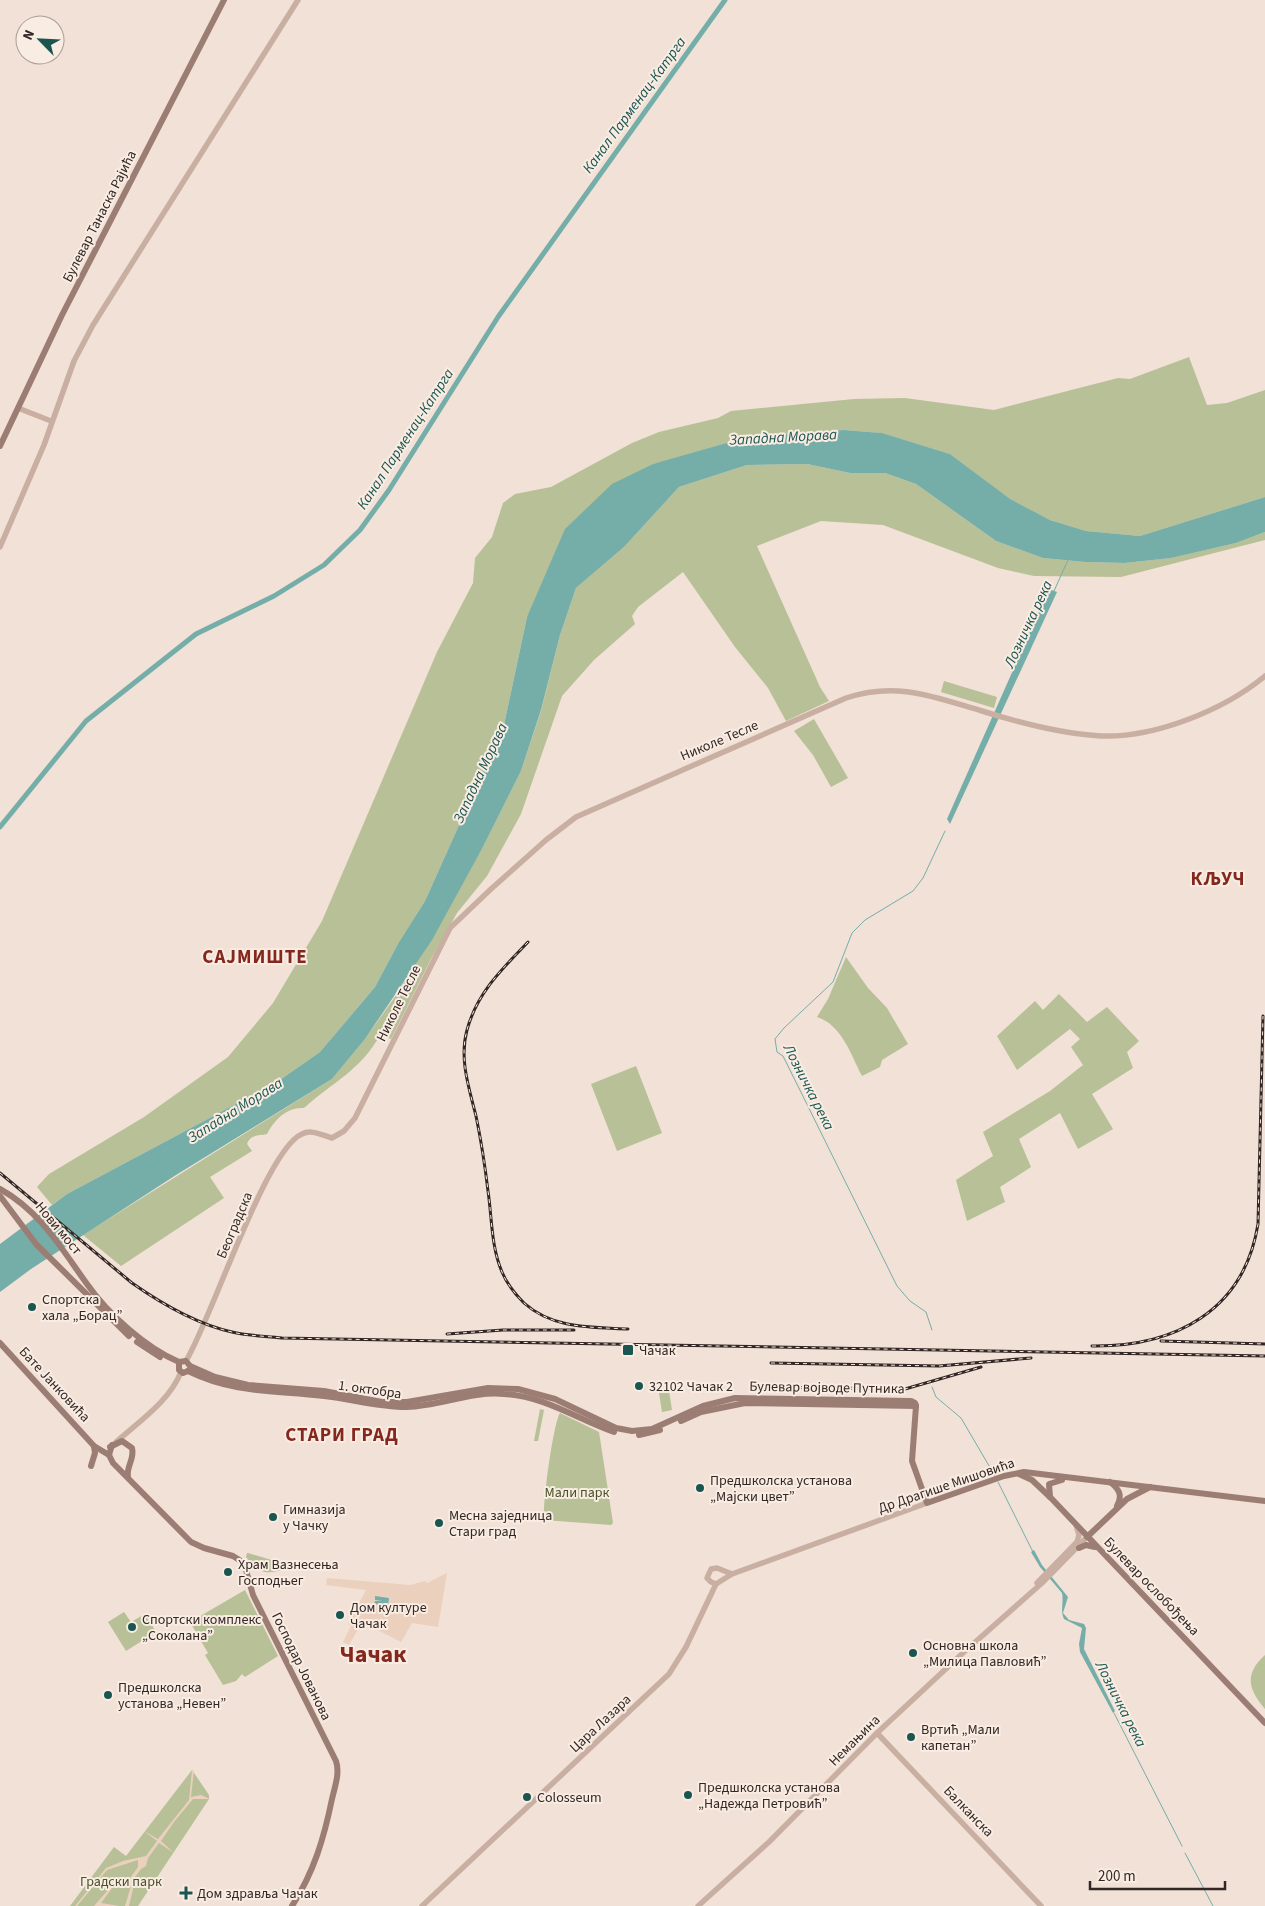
<svg xmlns="http://www.w3.org/2000/svg" width="1265" height="1906" font-family="'Source Sans 3',sans-serif">
<style>
.green{fill:#b7c096}
.plaza{fill:#ead0bd}
.water{fill:#75aea9}
.lines{fill:none;stroke-linecap:round;stroke-linejoin:round}
.stream{stroke:#75aea9;stroke-width:1}
.canal{stroke:#75aea9;stroke-width:5}
.tertiary{stroke:#c9afa2;stroke-width:5.5}
.secondary{stroke:#9c7d74;stroke-width:6}
.rail-casing{stroke:#332725;stroke-width:3}
.rail{stroke:#f9ece2;stroke-width:1;stroke-dasharray:4;stroke-linecap:butt}
.poi-dot{fill:#1a5551;stroke:#f9ece2;stroke-width:2}
.labels{text-anchor:middle;stroke-width:4;stroke-linejoin:round;paint-order:stroke}
.street-label{font-size:14px;fill:#332725;stroke:#f9ece2}
.poi-label{font-size:14px;fill:#332725;stroke:#f9ece2;text-anchor:start}
.park-label{font-size:14px;fill:#485228;stroke:#f9ece2}
.water-label{font-size:15px;font-style:italic;fill:#1a5551;stroke:#f9ece2}
.district-label{font-size:19px;font-weight:bold;letter-spacing:1px;fill:#84271d;stroke:#f9ece2}
.town-label{font-size:24px;font-weight:bold;fill:#84271d;stroke:#f9ece2}
</style>
<rect width="100%" height="100%" fill="#f1e1d6"/>
<g class="green">
<polygon points="1189,357 1207,405 1227,403 1265,390 1265,497 1140,536 1086,531 1050,520 1009,499 950,454 881,433 844,430 653,464 527,617 504,725 425,901 399,942 375,987 320,1052 277,1082 67,1194 52,1205 37,1187 49,1174 144,1117 228,1057 273,1003 322,921 437,652 473,583 475,558 492,537 503,503 515,494 551,487 632,443 659,432 718,418 731,411 854,399 905,398 994,410 1118,378 1130,379"/>
<path d="M807 464 850 473H885L916 484 996 541 1043 558 1085 562 1125 563 1170 558 1236 543 1265 532V540L1121 577 1034 576 998 568 883 525 821 521 757 546 820 687 829 701 786 721 768 688 735 647 683 572 638 607 632 616 635 624 594 660 562 696 521 814 487 876 457 913 431 959 391 1039 380 1035C361 1070 333 1082 304 1108 287 1107 275 1119 267 1134 258 1136 251 1134 247 1144L252 1151 210 1177 224 1198 121 1266 83 1235 332 1079 365 1039 397 994 484 845 521 771 541 711 560 635 576 588 624 547 679 487 747 465Z"/>
<polygon points="944,681 997,697 994,708 941,692"/>
<polygon points="814,719 848,778 831,787 813,755 794,731"/>
<path d="M846 957 868 988 887 1008 908 1044 882 1060 880 1067 862 1076C851 1055 842 1025 817 1017L828 999Z"/>
<polygon points="1059,994 1087,1022 1107,1007 1139,1041 1127,1052 1133,1068 1092,1094 1113,1129 1078,1149 1060,1113 1019,1139 1031,1167 1000,1187 1005,1202 967,1221 956,1180 993,1156 983,1132 1050,1091 1083,1065 1071,1047 1080,1039 1070,1029 1017,1070 997,1036 1035,1001 1043,1010"/>
<polygon points="636,1066 662,1133 617,1151 591,1084"/>
<polygon points="669,1391 672,1410 662,1412 659,1393"/>
<polygon points="540,1409 544,1410 538,1441 534,1441"/>
<path d="M560 1413 599 1432 613 1523 611 1525 544 1520C542 1506 553 1424 560 1413Z"/>
<path d="M247 1553H248L298 1568C271 1569 266 1582 246 1557Z"/>
<polygon points="245,1590 278,1656 245,1677 242,1674 236,1681 223,1685 205,1655 208,1653 190,1622"/>
<polygon points="124,1612 131,1622 145,1614 156,1632 126,1651 108,1622"/>
<path d="M1265 1655V1709C1248 1689 1244 1674 1265 1655Z"/>
<polygon points="192,1770 209,1795 209,1799 138,1906 70,1906 114,1847 126,1856"/>
</g>
<g class="plaza">
<polygon points="447,1573 438,1627 412,1623 401,1642 364,1623 361,1624 349,1645 343,1642 351,1626 348,1624 366,1590 326,1585 327,1578 410,1585 425,1581 427,1583"/>
<polygon points="192,1770 194,1770 191,1797 201,1795 210,1799 193,1799 174,1822 161,1841 174,1853 159,1843 148,1858 146,1866 141,1869 132,1881 133,1889 129,1906 125,1906 131,1886 127,1882 122,1882 113,1887 101,1903 120,1906 94,1906 115,1882 130,1878 138,1867 138,1860 107,1870 77,1906 75,1906 106,1868 123,1861 146,1856 157,1841 144,1831 158,1839 189,1800"/>
</g>
<g class="water">
<polygon points="844,430 882,433 950,454 1010,499 1050,520 1086,531 1140,536 1265,497 1265,532 1236,543 1171,558 1125,563 1085,562 1043,558 996,541 916,484 885,473 850,473 807,464 747,465 679,487 624,547 576,588 560,635 541,710 521,771 484,845 432,940 365,1039 332,1079 176,1175 31,1269 0,1292 0,1244 67,1194 277,1082 320,1052 375,987 399,942 425,901 504,725 527,617 565,529 612,484 653,464 748,437"/>
<polygon points="1049,589 1057,592 950,824 947,819"/>
<path d="M1034 1550 1042 1565 1068 1597 1063 1613 1069 1620 1084 1624 1086 1628 1084 1649 1115 1711 1113 1713 1080 1652 1079 1644 1082 1628 1064 1619C1060 1610 1064 1602 1062 1593L1040 1567 1031 1552Z"/>
<polygon points="375,1596 389,1598 388,1606 374,1604 375,1601 382,1601 375,1600"/>
</g>
<g class="lines">
<g class="stream">
<polyline points="1054,591 1068,560"/>
<polyline points="932,1330 926,1312 910,1301 897,1286 783,1056 777,1052 775,1039 784,1028 833,982 852,933 865,920 913,891 923,878 945,831"/>
<polyline points="932,1387 936,1397 961,1418 995,1476"/>
<polyline points="998,1482 1033,1552"/>
<polyline points="1114,1713 1182,1846"/>
<polyline points="1185,1853 1213,1906"/>
</g>
<polyline class="canal" points="0,827 86,721 196,634 274,596 324,565 360,530 389,490 498,317 725,0"/>
<g class="tertiary">
<polyline points="18,408 51,421"/>
<polyline points="0,547 44,445 74,361 93,325 298,0"/>
<path d="M186 1361C212 1318 266 1149 302 1134 311 1129 322 1135 332 1138L344 1131 355 1118 450 928 491 889 546 840 576 817 846 698C897 681 934 697 982 711 1020 723 1061 734 1101 736 1155 738 1224 710 1265 676"/>
<path d="M115 1443C138 1422 169 1402 181 1372"/>
<polyline points="1037,1583 1077,1542 1079,1535 1076,1525"/>
<polyline points="716,1584 732,1574 927,1503"/>
<polyline points="716,1584 711,1582 707,1578 711,1569 717,1568 732,1574"/>
<polyline points="877,1733 1041,1906"/>
<polyline points="422,1906 669,1674 686,1647 716,1584"/>
<polyline points="698,1906 769,1842 877,1733 964,1652 1042,1583 1087,1537"/>
</g>
<g class="secondary">
<polyline points="0,446 62,315 224,0"/>
<path d="M0 1189C40 1211 61 1248 87 1284 108 1314 146 1348 179 1362"/>
<polyline points="0,1196 36,1244 129,1336"/>
<polyline points="137,1342 160,1357"/>
<polyline points="0,1343 94,1446 109,1455"/>
<polyline points="179,1362 179,1370 183,1373 188,1371"/>
<polyline points="179,1362 186,1361 190,1366"/>
<polyline points="190,1366 215,1377 248,1385 324,1391 382,1402 407,1402 488,1388 518,1389 555,1399 616,1428 632,1431 652,1429 703,1406 735,1398 911,1401 915,1403 916,1406"/>
<path d="M188 1371C235 1394 275 1390 324 1396 352 1399 378 1407 407 1407 440 1406 471 1391 504 1394 544 1396 577 1419 614 1432"/>
<polyline points="916,1406 912,1461 927,1503 1004,1476 1024,1472 1265,1501"/>
<polyline points="681,1421 701,1412 745,1403 916,1406"/>
<polyline points="639,1435 660,1430"/>
<path d="M112 1445 109 1455 113 1463 191 1542 204 1548 233 1556 244 1563 253 1595 336 1761C340 1773 335 1786 332 1799 324 1838 314 1872 292 1906"/>
<path d="M110 1447 122 1441 132 1448C135 1459 126 1466 128 1477"/>
<polyline points="91,1466 95,1453 94,1446"/>
<polyline points="1019,1474 1032,1480 1051,1498 1265,1723"/>
<path d="M1110 1482C1119 1489 1123 1495 1117 1506"/>
<polyline points="1050,1497 1049,1484 1062,1480"/>
<polyline points="1087,1537 1127,1499 1150,1487"/>
<polyline points="1079,1548 1086,1545 1095,1547"/>
</g>
<g class="rail-casing">
<g id="rail">
<path d="M528 942C502 969 477 993 467 1030 459 1059 469 1088 476 1116 481 1140 485 1166 488 1191 492 1218 491 1246 502 1272 507 1284 515 1294 524 1303 553 1329 591 1327 628 1329"/>
<path d="M0 1173 132 1283C162 1304 196 1324 232 1332 248 1336 266 1336 282 1338L1265 1356"/>
<polyline points="447,1334 503,1330 574,1330"/>
<polyline points="1161,1341 1265,1344"/>
<path d="M1092 1346C1175 1347 1244 1311 1258 1224L1263 1016"/>
<polyline points="771,1363 939,1366 1031,1358"/>
<polyline points="760,1387 905,1389 981,1367"/>
</g>
</g>
<use href="#rail" class="rail"/>
</g>
<g class="poi-dot">
<circle cx="32" cy="1307" r="5"/>
<rect x="622" y="1344" width="12" height="12" rx="2.5"/>
<circle cx="639" cy="1386" r="5"/>
<circle cx="700" cy="1488" r="5"/>
<circle cx="273" cy="1517" r="5"/>
<circle cx="439" cy="1523" r="5"/>
<circle cx="228" cy="1572" r="5"/>
<circle cx="340" cy="1615" r="5"/>
<circle cx="132" cy="1627" r="5"/>
<circle cx="913" cy="1653" r="5"/>
<circle cx="108" cy="1695" r="5"/>
<circle cx="911" cy="1737" r="5"/>
<circle cx="688" cy="1795" r="5"/>
<circle cx="527" cy="1797" r="5"/>
<path d="M183.5 1885.5h5v5h5v5h-5v5h-5v-5h-5v-5h5z"/>
</g>
<g class="labels">
<g class="street-label">
<text transform="translate(99 216) rotate(-63)" y="5">Булевар Танаска Рајића</text>
<text transform="translate(719 740) rotate(-23)" y="5">Николе Тесле</text>
<text transform="translate(398 1003) rotate(-64)" y="5">Николе Тесле</text>
<text transform="translate(234 1225) rotate(-67)" y="5">Београдска</text>
<text transform="translate(59 1228) rotate(50)" y="5">Нови мост</text>
<text transform="translate(55 1384) rotate(47)" y="5">Бате Јанковића</text>
<text transform="translate(827 1387) rotate(1)" y="5">Булевар војводе Путника</text>
<text transform="translate(370 1389) rotate(8)" y="5">1. октобра</text>
<text transform="translate(946 1485) rotate(-19)" y="5">Др Драгише Мишовића</text>
<text transform="translate(1152 1586) rotate(46)" y="5">Булевар ослобођења</text>
<text transform="translate(302 1666) rotate(64)" y="5">Господар Јованова</text>
<text transform="translate(600 1723) rotate(-43)" y="5">Цара Лазара</text>
<text transform="translate(854 1740) rotate(-45)" y="5">Немањина</text>
<text transform="translate(969 1811) rotate(46)" y="5">Балканска</text>
</g>
<g class="poi-label">
<text x="42" y="1304">Спортска<tspan x="42" dy="16">хала „Борац”</tspan></text>
<text x="639" y="1355">Чачак</text>
<text x="649" y="1391">32102 Чачак 2</text>
<text x="710" y="1485">Предшколска установа<tspan x="710" dy="16">„Мајски цвет”</tspan></text>
<text x="283" y="1514">Гимназија<tspan x="283" dy="16">у Чачку</tspan></text>
<text x="449" y="1520">Месна заједница<tspan x="449" dy="16">Стари град</tspan></text>
<text x="238" y="1569">Храм Вазнесења<tspan x="238" dy="16">Господњег</tspan></text>
<text x="350" y="1612">Дом културе<tspan x="350" dy="16">Чачак</tspan></text>
<text x="142" y="1624">Спортски комплекс<tspan x="142" dy="16">„Соколана”</tspan></text>
<text x="923" y="1650">Основна школа<tspan x="923" dy="16">„Милица Павловић”</tspan></text>
<text x="118" y="1692">Предшколска<tspan x="118" dy="16">установа „Невен”</tspan></text>
<text x="921" y="1734">Вртић „Мали<tspan x="921" dy="16">капетан”</tspan></text>
<text x="698" y="1792">Предшколска установа<tspan x="698" dy="16">„Надежда Петровић”</tspan></text>
<text x="537" y="1802">Colosseum</text>
<text x="197" y="1898">Дом здравља Чачак</text>
</g>
<g class="park-label">
<text x="577" y="1497">Мали парк</text>
<text x="121" y="1886">Градски парк</text>
</g>
<g class="water-label">
<text transform="translate(634 105) rotate(-54)" y="5">Канал Парменац-Катрга</text>
<text transform="translate(783 437) rotate(-3)" y="5">Западна Морава</text>
<text transform="translate(405 439) rotate(-57)" y="5">Канал Парменац-Катрга</text>
<text transform="translate(1028 624) rotate(-65)" y="5">Лозничка река</text>
<text transform="translate(480 773) rotate(-65)" y="5">Западна Морава</text>
<text transform="translate(809 1087) rotate(63)" y="5">Лозничка река</text>
<text transform="translate(235 1110) rotate(-32)" y="5">Западна Морава</text>
<text transform="translate(1121 1704) rotate(63)" y="5">Лозничка река</text>
</g>
<g class="district-label">
<text x="1218" y="885">КЉУЧ</text>
<text x="255" y="963">САЈМИШТЕ</text>
<text x="342" y="1441">СТАРИ ГРАД</text>
</g>
<g class="town-label">
<text x="373" y="1662">Чачак</text>
</g>
</g>
<g transform="translate(40 40) rotate(294)"><circle r="24" fill="#f9ece2" stroke="#aa9d96"/>
<path d="M0-4L9 19L0 12L-9 19Z" fill="#1a5551"/>
<text y="-8" font-size="14" font-weight="bold" text-anchor="middle" fill="#332725">N</text>
</g>
<path d="M1090 1881v8h135v-8" fill="none" stroke="#332725" stroke-width="2.5"/>
<text x="1098" y="1881" font-size="15" fill="#332725" stroke="#f9ece2" stroke-width="4" paint-order="stroke">200 m</text>
</svg>
